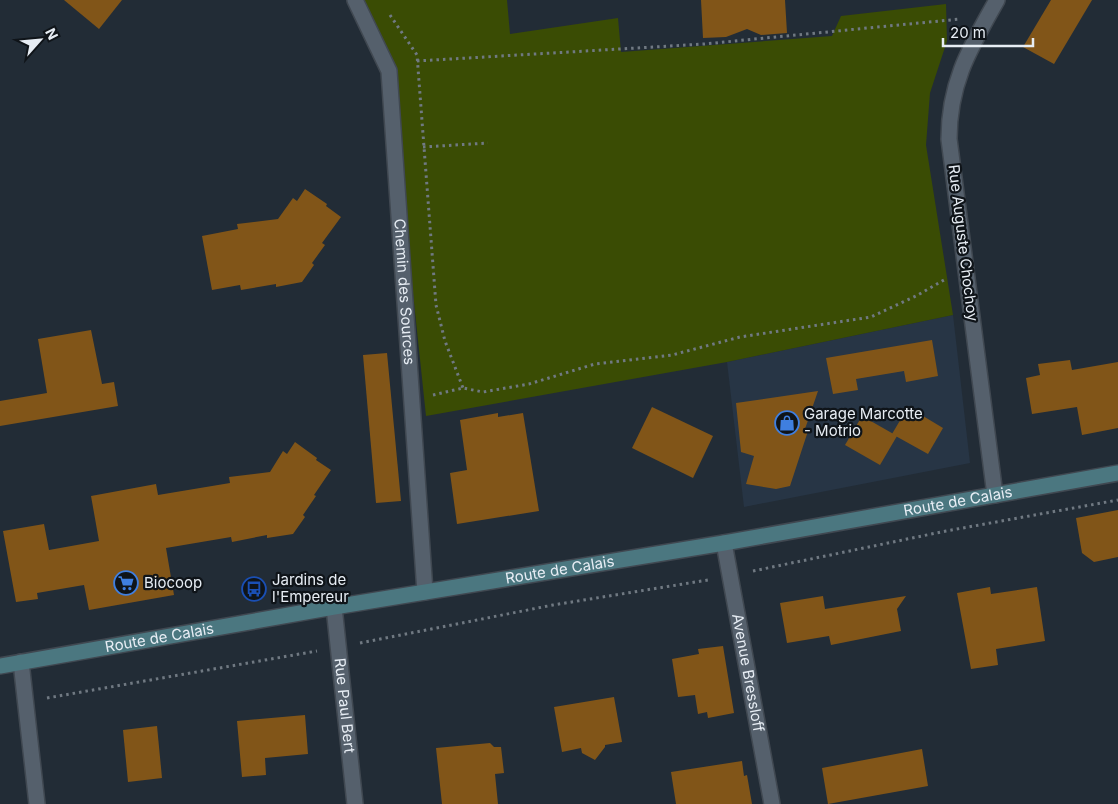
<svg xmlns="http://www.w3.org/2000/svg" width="1118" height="804" font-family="Inter,sans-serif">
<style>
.built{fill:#273545}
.green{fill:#3a4c04}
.building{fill:#815518}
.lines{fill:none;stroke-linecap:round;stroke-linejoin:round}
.street-casing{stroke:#404851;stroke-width:18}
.secondary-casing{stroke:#404851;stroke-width:18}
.path{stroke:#707982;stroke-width:3;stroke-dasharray:2.5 4;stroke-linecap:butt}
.street{stroke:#55606c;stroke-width:15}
.secondary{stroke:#4b7780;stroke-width:15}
.labels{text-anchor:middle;stroke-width:4.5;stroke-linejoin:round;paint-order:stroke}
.street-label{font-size:15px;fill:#e7edf4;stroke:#0f1419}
.poi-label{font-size:15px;fill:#e7edf4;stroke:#0f1419;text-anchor:start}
</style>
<rect width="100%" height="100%" fill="#222c36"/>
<polygon class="built" points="953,315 970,463 744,507 727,362"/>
<polygon class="green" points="359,0 507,0 510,34 618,18 621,52 832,36 841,16 946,4 947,41 930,93 926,145 953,315 727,362 426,416 388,56"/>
<g class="building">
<polygon points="64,0 122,0 99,29"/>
<polygon points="701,0 785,0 787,33 761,35 747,29 726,37 703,38"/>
<polygon points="1051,0 1092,0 1054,64 1023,47"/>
<polygon points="305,189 327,204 326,206 341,217 322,243 325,245 312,263 314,265 302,282 276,287 276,284 241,290 240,285 212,290 202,236 238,229 237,224 278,219 293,198 297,201"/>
<polygon points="91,330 102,384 114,382 118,406 0,426 0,401 47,393 38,339"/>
<polygon points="932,340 938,376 906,382 904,371 856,379 858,390 833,394 826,358"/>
<polygon points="387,353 401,501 376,503 363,355"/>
<polygon points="1070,360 1072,370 1118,362 1118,428 1082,435 1077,407 1032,414 1026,378 1040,375 1038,364"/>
<polygon points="818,391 805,429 808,431 790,486 776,489 746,484 754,456 741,452 736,403"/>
<polygon points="652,407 713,436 693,478 632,448"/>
<polygon points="908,407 943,428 928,454 892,434"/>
<polygon points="498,413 498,417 523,413 539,511 457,524 450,473 467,470 460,420"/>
<polygon points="862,416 897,436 880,465 845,445"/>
<polygon points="295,442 317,458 316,460 331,470 314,495 316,496 303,515 305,517 293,534 267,538 267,535 232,542 231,537 166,548 174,595 89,610 84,585 37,593 38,599 16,602 3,531 44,524 49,550 99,541 91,496 156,484 158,495 230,483 229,477 270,472 283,451 287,454"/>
<polygon points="1118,510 1118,557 1094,562 1082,553 1076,518"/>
<polygon points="990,587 991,594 1037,587 1045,641 996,649 998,665 971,669 957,593"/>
<polygon points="823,596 825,609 906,596 897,609 901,631 831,645 829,636 787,643 780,603"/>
<polygon points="723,646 734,713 708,718 707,712 698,714 695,695 678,697 672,659 699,654 698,649"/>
<polygon points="614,697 622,742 605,745 605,747 595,760 582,753 581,748 562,752 554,707"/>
<polygon points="305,715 308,754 265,758 266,775 242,777 237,721"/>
<polygon points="157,726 162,778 128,782 123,730"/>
<polygon points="490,743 494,747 501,747 504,773 495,774 498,804 442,804 436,748"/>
<polygon points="922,749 928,786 828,804 822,768"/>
<polygon points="742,761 744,776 747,775 752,804 676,804 671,772"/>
</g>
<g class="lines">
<g class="street-casing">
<g id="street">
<path id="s1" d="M355 0 389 71 425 592"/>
<path d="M995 495 949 139C949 82 970 48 997 0"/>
<path id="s2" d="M724 543 772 804"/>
<path id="s3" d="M334 607 355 804"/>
<polyline points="21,662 37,804"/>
</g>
</g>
<g class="secondary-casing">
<g id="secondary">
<path id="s4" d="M0 666 334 607 724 543 1118 473"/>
</g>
</g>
<g class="path">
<polyline points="390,15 417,55 436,305 445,341 463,388"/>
<polyline points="417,61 704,44 960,19"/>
<polyline points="423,147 488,143"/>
<polyline points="433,395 463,388 483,392 529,384 595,364 672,355 740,337 871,317 916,296 944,280"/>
<polyline points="753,571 946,531 1118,500"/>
<polyline points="360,643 553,605 708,580"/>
<polyline points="47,698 317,651"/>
</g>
<use href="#street" class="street"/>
<use href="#secondary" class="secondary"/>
</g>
<defs>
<g id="shop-ring" transform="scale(1.25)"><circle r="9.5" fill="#0f1419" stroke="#3f7fe0" stroke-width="1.5"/><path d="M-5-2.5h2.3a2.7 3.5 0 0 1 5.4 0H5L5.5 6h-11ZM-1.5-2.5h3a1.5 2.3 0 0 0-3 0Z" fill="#3f7fe0"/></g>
<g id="supermarket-ring" transform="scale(1.25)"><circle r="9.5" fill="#0f1419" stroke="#3f7fe0" stroke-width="1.5"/><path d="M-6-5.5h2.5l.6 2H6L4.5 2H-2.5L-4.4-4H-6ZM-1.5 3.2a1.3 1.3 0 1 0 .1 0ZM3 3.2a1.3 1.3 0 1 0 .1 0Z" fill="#3f7fe0"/></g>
<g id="bus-ring" transform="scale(1.25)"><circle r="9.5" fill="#0f1419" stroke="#1a4fb4" stroke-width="1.5"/><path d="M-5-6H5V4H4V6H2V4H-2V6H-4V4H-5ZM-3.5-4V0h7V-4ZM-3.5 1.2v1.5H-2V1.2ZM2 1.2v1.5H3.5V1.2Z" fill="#1a4fb4"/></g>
</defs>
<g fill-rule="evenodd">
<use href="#shop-ring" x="787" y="423"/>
<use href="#supermarket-ring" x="126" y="583"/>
<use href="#bus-ring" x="254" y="589"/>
</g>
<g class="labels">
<g class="street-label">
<text transform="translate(963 243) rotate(83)" y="5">Rue Auguste Chochoy</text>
<text dy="5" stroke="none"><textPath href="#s1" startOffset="300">Chemin des Sources</textPath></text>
<text dy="5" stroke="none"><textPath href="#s4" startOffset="972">Route de Calais</textPath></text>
<text dy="5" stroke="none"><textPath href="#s4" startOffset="568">Route de Calais</textPath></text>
<text dy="5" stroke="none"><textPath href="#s4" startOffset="162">Route de Calais</textPath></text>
<text dy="5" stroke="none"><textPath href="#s2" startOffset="132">Avenue Bressloff</textPath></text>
<text dy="5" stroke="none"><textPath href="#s3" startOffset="99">Rue Paul Bert</textPath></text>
</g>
<g class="poi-label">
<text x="804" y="419">Garage Marcotte<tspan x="804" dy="17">- Motrio</tspan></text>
<text x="272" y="585">Jardins de<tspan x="272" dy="17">l'Empereur</tspan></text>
<text x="144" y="588">Biocoop</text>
</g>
</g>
<g transform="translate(40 40) rotate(63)" stroke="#0f1419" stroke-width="4" paint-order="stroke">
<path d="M0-4L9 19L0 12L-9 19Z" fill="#e7edf4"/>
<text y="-8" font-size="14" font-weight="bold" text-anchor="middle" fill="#e7edf4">N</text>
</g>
<path d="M943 38v8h90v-8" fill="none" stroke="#e7edf4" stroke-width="2.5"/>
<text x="950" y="38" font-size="15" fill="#e7edf4" stroke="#0f1419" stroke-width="4" paint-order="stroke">20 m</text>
</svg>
